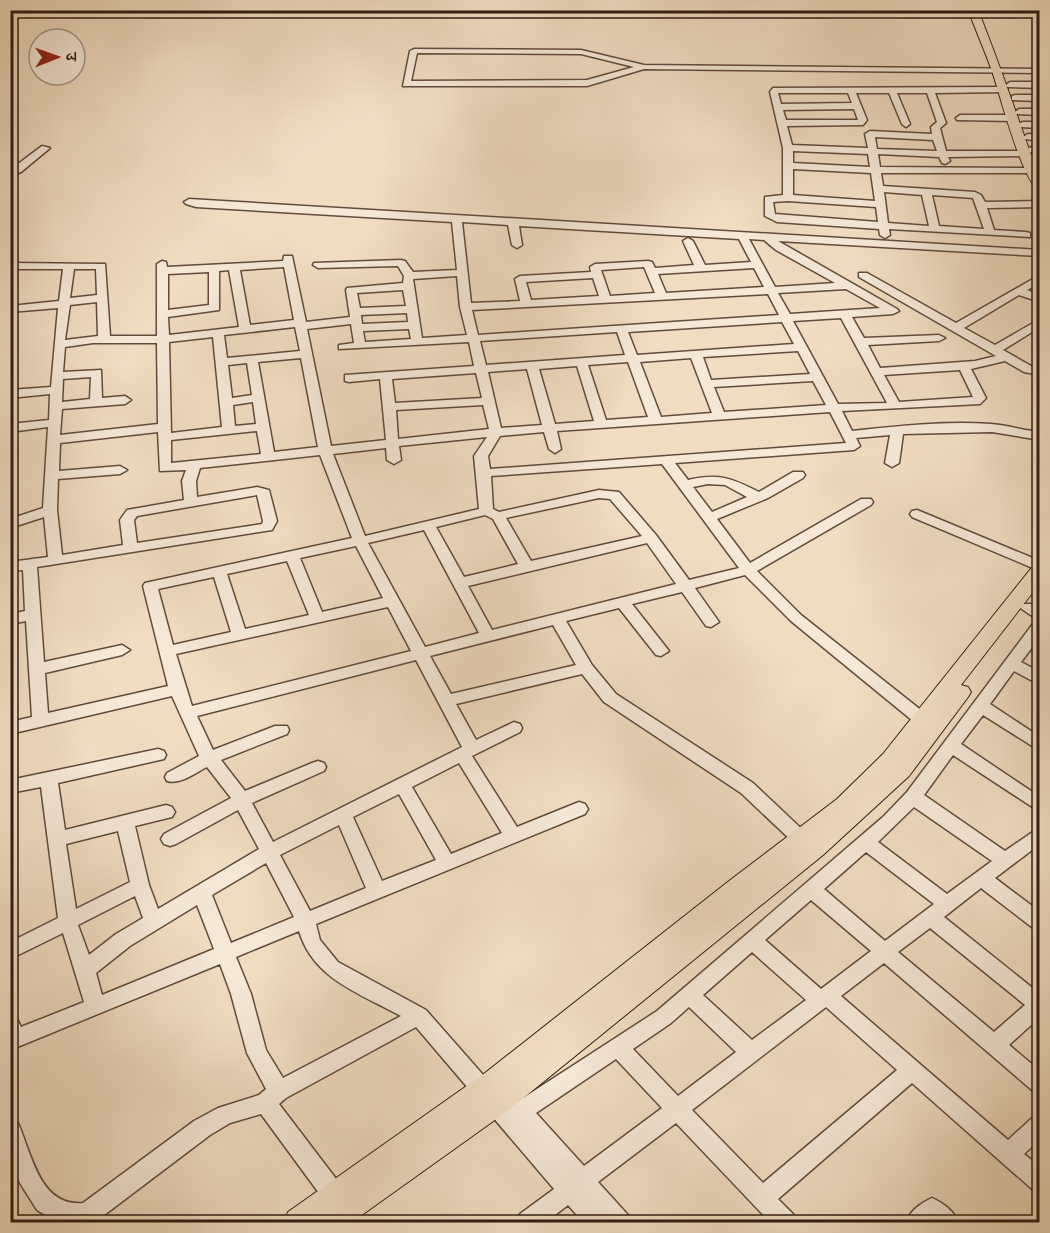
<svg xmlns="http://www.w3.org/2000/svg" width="1050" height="1233" font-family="Vollkorn,'Noto Serif Devanagari',serif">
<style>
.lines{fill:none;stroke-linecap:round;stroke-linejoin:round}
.minor-casing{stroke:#604b3c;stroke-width:3}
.major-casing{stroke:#301b10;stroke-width:2}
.minor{fill:#f5e8d7;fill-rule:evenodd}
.major{fill:#f0dcc1;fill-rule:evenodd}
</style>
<rect width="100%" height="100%" fill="#f0dcc1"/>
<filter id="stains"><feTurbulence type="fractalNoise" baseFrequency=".00333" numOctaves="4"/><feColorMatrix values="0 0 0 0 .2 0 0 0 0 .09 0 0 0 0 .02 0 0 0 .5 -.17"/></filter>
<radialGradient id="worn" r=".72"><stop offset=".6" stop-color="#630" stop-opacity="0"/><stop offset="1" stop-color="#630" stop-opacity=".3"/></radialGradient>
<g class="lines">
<g class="minor-casing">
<g id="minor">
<path d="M414 49 581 50 644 65 1040 69V73L644 69 587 86H403L410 51ZM417 53 581 54 634 67 587 80 411 81Z"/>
<polygon points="1010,82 1040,82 1040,88 1007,87 1006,85"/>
<path d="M1004 87 1007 88V92L935 93 946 123 940 128 946 151H1024L1029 154 1027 156 948 157 950 161 945 164 942 163 939 157 878 154 880 167 1031 168 1034 169V173H881L883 186 975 192 981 195 985 202 1040 201V207L987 208 994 230 1026 232 1030 233V237L889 229 890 235 885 238 880 235 879 229 777 222 765 216V197L783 195V148L770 92 773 88ZM778 93H848L852 103 781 104ZM856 93H889L902 124 906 127 910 124 897 93H927L937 122 931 127 932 134 870 131 865 134 868 148 792 145 787 126 863 125 867 120ZM854 109 858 120H786L783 110ZM875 137 933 140 937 151 877 149ZM793 151 868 154 870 167 793 163ZM793 169 871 173 875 201 793 195ZM884 192 922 195 929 226 888 223ZM932 195 973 198 984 229 939 226ZM788 201 876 207 878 222 775 214 773 202Z"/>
<polygon points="1015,95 1040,95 1040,101 1012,100 1012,96"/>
<polygon points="1019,109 1040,109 1040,115 1016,114 1015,112"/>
<polygon points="960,115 1013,115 1017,118 1013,121 957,120 956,118"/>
<polygon points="1023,122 1040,122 1040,128 1020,127 1020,123"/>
<polygon points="1028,134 1040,135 1040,141 1025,139 1023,137"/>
<polygon points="42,146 50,148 21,172 10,176 10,170"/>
<polygon points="1032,147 1040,147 1040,153 1029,152 1029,148"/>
<path d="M189 199 1040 250V256L778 241 897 309 899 311 893 314 852 317 864 338 939 335 945 338 939 341 868 345 880 368 975 361 996 356 859 277V273H867L956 323 1040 275V283L1027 290 1040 295V302L1019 295 964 328 995 345 1040 319V327L1003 350 1031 366 1040 367V375L1024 372 1005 361 971 369 986 398 980 404 842 411 852 431C898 426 945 421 991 424 1005 425 1019 429 1032 431L1040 425V437L1034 439 992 432 903 434 899 463 892 467 885 463 890 435 856 438 860 446 854 450 675 463 688 480C719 473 731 478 759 492L793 472H803L805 475 803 478 768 498 717 519 750 563 861 499H871L873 502 871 505 757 571 801 615 936 722 938 726 936 730H924L791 621 745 575 695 588 719 622 711 627 706 626 682 592 632 604 669 651 661 656 656 655 619 608 566 621 592 665 616 694 753 783 807 834 810 839 807 844 801 846 795 844 741 793 604 702 582 674 456 704 476 740 514 722 520 724 522 728 520 732 472 756 517 827 579 802 585 804 588 809 585 814 316 924 320 940 338 962 426 1010 506 1101 508 1097 515 1094 523 1098 657 1011 883 817 907 792 1035 621 1038 620 1019 607 1021 604H1031L1040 609V637L1021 662 1040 672V685L1014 671 990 704 1040 737V751L983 715 961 744 1040 797V812L953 755 924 795 1005 851 1040 827V844L995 878 1040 912V931L1033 928 981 888 944 917 1040 994V1017L1009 1045 1040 1071V1093L1033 1091 884 963 841 996 1008 1140 1032 1118 1040 1115V1139L1024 1154 1040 1167V1192L1032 1189 912 1083 778 1199 793 1214 796 1222H770L676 1123 598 1182 627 1214 630 1222H583L568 1205 546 1222H517L520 1214 554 1189 416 1027 286 1098 279 1104 343 1188 346 1196 343 1204 335 1207 327 1204 261 1114 230 1123 210 1135 95 1222H57L37 1210 20 1183 10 1159V1120L18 1123C32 1155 40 1207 83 1203L194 1121 218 1108 259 1095 266 1089 247 1053 231 994 220 964 10 1050V1016L17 1019 21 1027 84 1002 63 933 10 959V942L58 918 41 787 10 793V780L158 749 164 751 166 755 164 759 58 783 65 830 166 805 172 807 175 812 172 817 135 826 149 885 158 909 259 849 238 810 176 844 170 846 164 844 161 839 164 834 231 798 207 767C195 773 180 785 167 781L165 777 167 773 199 756 172 696 10 734V722L32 717 26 621 10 624V614L25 611 23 570 10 571V562L48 557 44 517 10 528V519L43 508 48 427 10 432V424L49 420 50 394 10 398V390L51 387 58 308 10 312V306L59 301 63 269H12L10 263 105 264 110 336H157V264L162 261 166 262 167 267 283 261 284 256H292L306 322 350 317 346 290 347 288 403 283 404 276 398 266 318 268 313 265 314 263 401 260 405 261 413 272 457 270 452 222 196 207 186 204 184 202ZM462 222 508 225 512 245 517 248 522 245 519 226 739 239 751 262 705 265 693 241 688 238 683 241 694 265 655 268 652 262 648 261 595 264 590 267 591 272 520 276 515 279 520 301 471 303ZM749 239 764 240 776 250 835 283 775 287ZM284 267 294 320 250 325 240 270ZM644 267 655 293 610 296 601 270ZM754 268 764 287 666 293 658 274ZM74 269H96L97 295 70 298ZM229 270 239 327 169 335 168 317 219 310V271ZM209 272V305L168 310V274ZM457 276 460 307 467 335 422 338 413 279ZM593 278 599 296 531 300 526 282ZM846 289 880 308 790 314 778 293ZM403 290 406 306 360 308 357 293ZM768 294 779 315 478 335 472 310ZM97 302 98 336 65 340 70 305ZM407 313 408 322 362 324 361 315ZM841 318 887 403 838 404 793 321ZM782 322 794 344 637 355 628 332ZM351 324 354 343 339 345V349L469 342 474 366 345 375V381L349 382 380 379 386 440 331 446 307 329ZM295 327 300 351 227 358 224 335ZM409 329 411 339 365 342 363 331ZM617 332 625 355 486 365 480 341ZM213 337 222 427 171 433 169 342ZM93 343H157L158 424 60 435 62 409 125 404 131 400 125 396 102 398 101 370 63 372 65 347ZM798 351 810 374 711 380 703 357ZM301 358 318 447 274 452 258 362ZM691 358 712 413 661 417 640 362ZM628 362 648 417 606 420 588 365ZM247 363 252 395 232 398 228 365ZM577 366 594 421 555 424 539 369ZM527 369 542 425 501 428 488 372ZM960 370 973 397 899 402 884 375ZM476 373 482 398 395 403 392 379ZM91 377 90 399 62 402 63 379ZM813 381 826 405 724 412 714 387ZM253 402 256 424 235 426 233 405ZM483 405 489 429 398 439 396 410ZM830 412 846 443 490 469 488 456 500 436 544 432 549 449 555 453 561 449 557 431ZM257 431 261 454 171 463V440ZM158 432 160 471 186 470 182 481 184 500 127 510 120 520 123 545 62 555 57 510 58 479 120 474 127 470 120 466 59 471 60 443ZM487 437 474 456 479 509 365 536 333 454 386 448 387 460 394 464 401 460 399 446ZM320 455 352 538 145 583 143 586 168 686 48 713 45 673 122 655 130 650 122 645 44 662 37 567 272 530 277 521 269 490 257 487 197 497 196 481 200 468ZM662 464 739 568 689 580 656 535 619 492 599 490 499 512 493 509 491 476ZM708 484 725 485 747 497 712 512 693 487ZM257 495 263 521 262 524 137 543 134 520 137 516ZM599 498 610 499 642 536 531 561 506 518ZM485 515 493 519 518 564 464 577 436 527ZM424 530 479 633 425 647 368 543ZM647 543 676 584 492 630 468 586ZM356 546 383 598 322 612 300 558ZM287 561 309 615 245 629 227 574ZM214 577 231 632 173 645 158 589ZM388 607 411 651 192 706 176 654ZM553 625 576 665 451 694 430 656ZM416 660 462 747 273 842 252 803 324 771 326 767 324 763 318 761 312 763 245 791 221 760 287 734 289 730 287 726H275L213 750 197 716ZM459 763 502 833 451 854 412 787ZM399 794 436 860 382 881 353 817ZM914 807 992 861 947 894 878 842ZM339 825 366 888 310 911 280 855ZM118 831 130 882 76 909 66 844ZM866 852 934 904 885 941 824 889ZM266 863 294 917 231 943 212 895ZM135 896 143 918 116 934 89 955 78 925ZM811 900 871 951 821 989 765 940ZM197 905 214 949 102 995 96 973 130 946ZM930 928 1025 1005 994 1032 898 952ZM299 931C313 979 361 994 401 1016L283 1078 266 1050 251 994 236 957ZM752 952 806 1000 752 1040 703 995ZM689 1007 736 1052 678 1096 633 1049 671 1023ZM826 1007 897 1070 763 1183 692 1110ZM616 1059 662 1108 584 1166 536 1113Z"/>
<polygon points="917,510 1040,561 1040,571 912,517 910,514 912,511"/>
<path d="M932 1198C943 1203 954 1211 958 1222H906C910 1211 921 1203 932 1198Z"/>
</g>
</g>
<g class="major-casing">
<g id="major">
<path d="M968 10H978C995 53 1010 95 1025 138 1031 157 1040 170 1040 191 1023 185 999 91 992 71 985 51 976 31 968 10Z"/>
<polygon points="1040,564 1040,583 961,685 968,687 971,692 968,697 909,776 823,855 506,1112 352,1222 284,1222 288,1212 485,1073 729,881 837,799 883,754 1033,566"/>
</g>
</g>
<use href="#minor" class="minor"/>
<use href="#major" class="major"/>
</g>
<rect width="1050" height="1233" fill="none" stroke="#f0dcc1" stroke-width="36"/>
<rect x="12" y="12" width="1026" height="1209" fill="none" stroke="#301b10" stroke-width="3"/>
<rect x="18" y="18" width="1014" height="1197" fill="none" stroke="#301b10" stroke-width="1.5"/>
<g transform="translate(57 57) rotate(89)"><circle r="28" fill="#f5e8d7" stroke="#a69687" stroke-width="1.5"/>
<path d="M0-4.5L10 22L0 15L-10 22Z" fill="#8f2418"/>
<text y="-9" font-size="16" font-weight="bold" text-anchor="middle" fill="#301b10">उ</text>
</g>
<rect width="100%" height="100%" filter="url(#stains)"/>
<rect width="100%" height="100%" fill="url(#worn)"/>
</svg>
